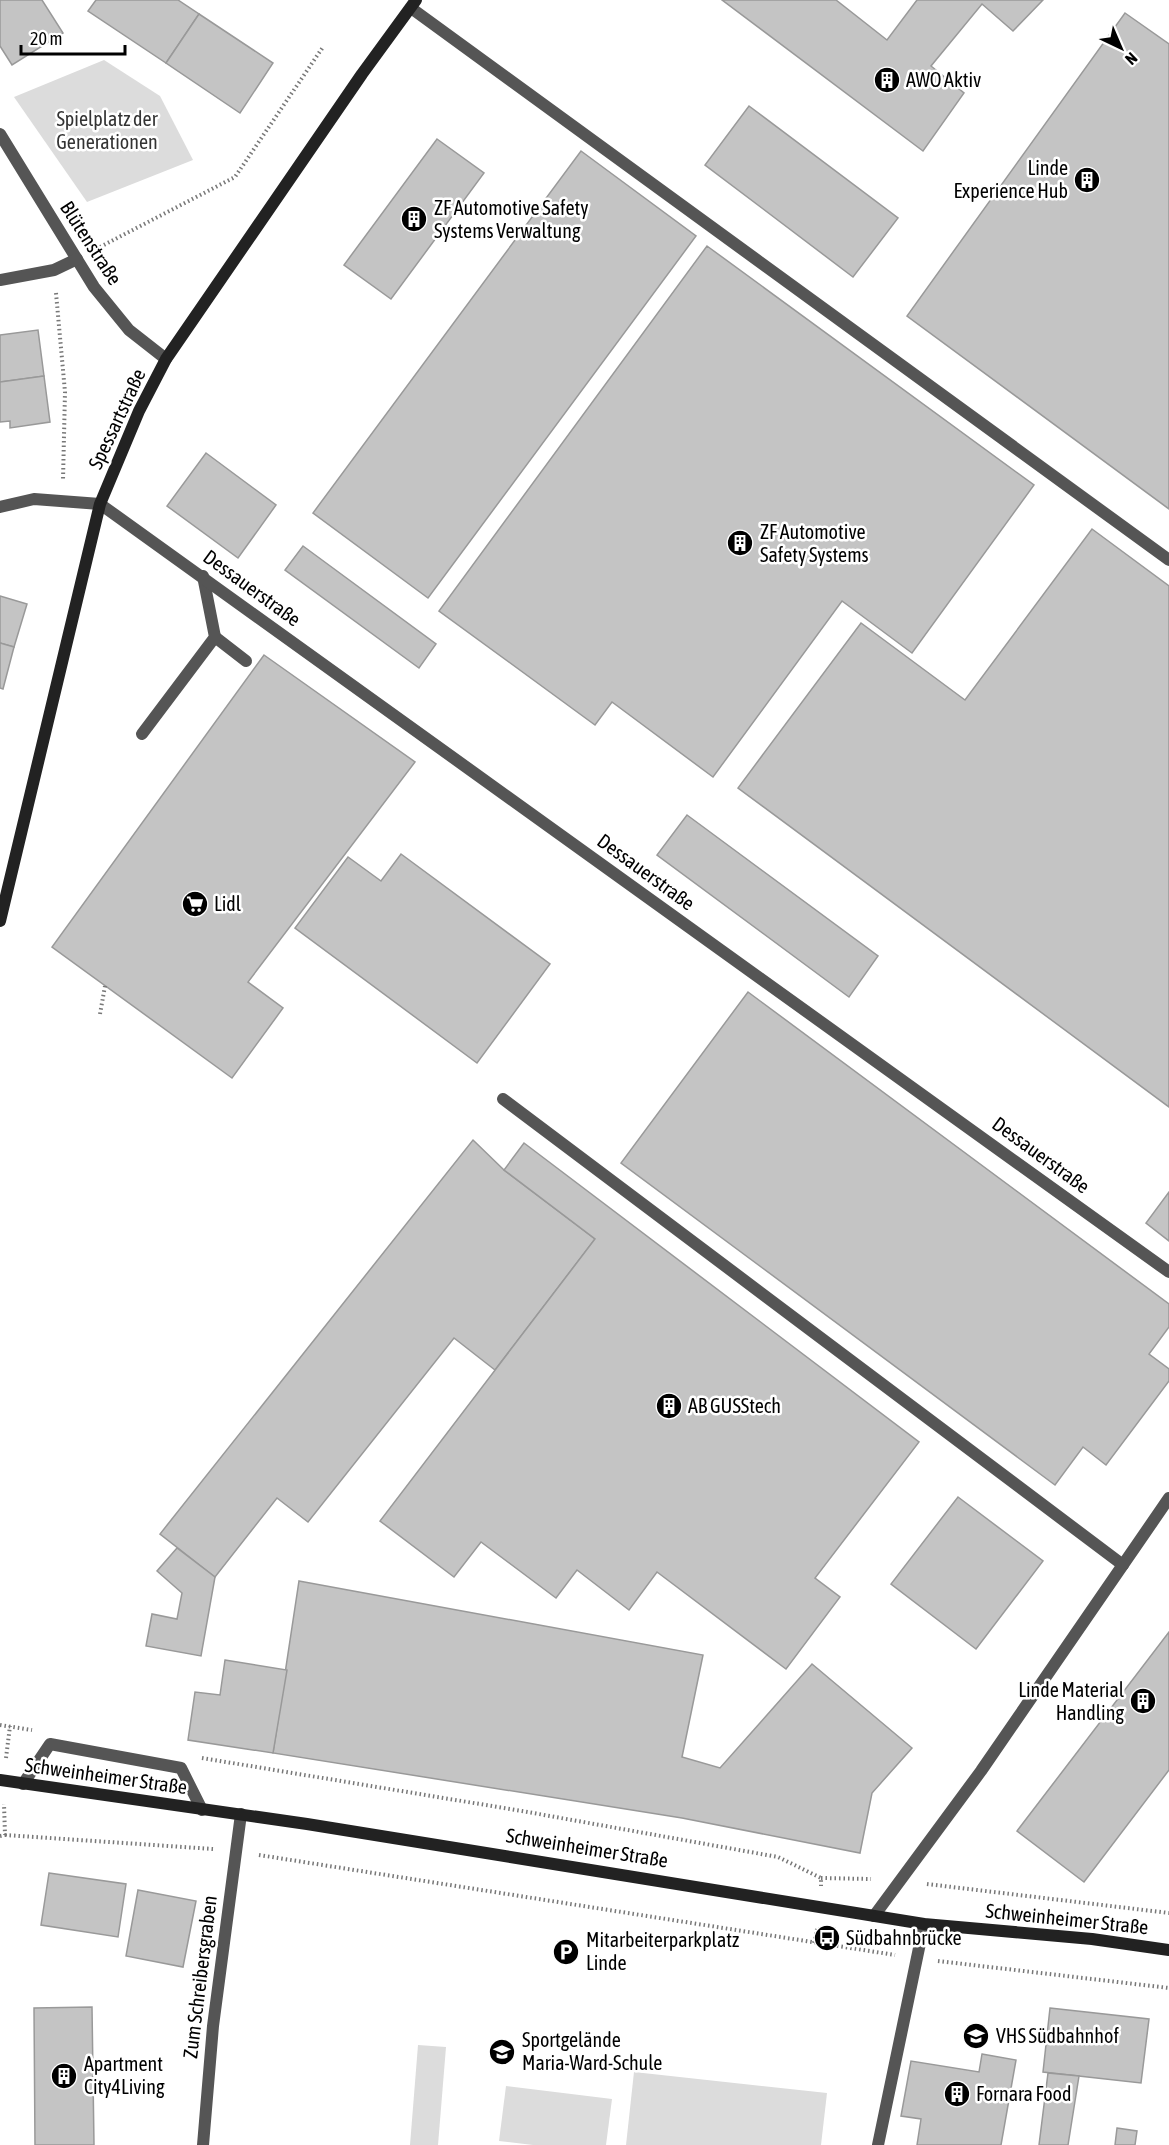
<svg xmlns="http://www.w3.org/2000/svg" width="1169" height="2145" font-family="'Asap Condensed',sans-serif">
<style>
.green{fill:#dcdcdc}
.building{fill:#c4c4c4;stroke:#999;stroke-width:1.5}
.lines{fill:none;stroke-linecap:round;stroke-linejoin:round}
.path{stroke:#777;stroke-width:4;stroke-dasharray:1.5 3;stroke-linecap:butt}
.lane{stroke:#555;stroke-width:12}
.street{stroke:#555;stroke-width:12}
.secondary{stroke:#222;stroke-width:12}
.labels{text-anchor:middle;stroke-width:5;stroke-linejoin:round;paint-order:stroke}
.poi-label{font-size:20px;fill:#000;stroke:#fff;text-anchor:start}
.park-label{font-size:20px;fill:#333;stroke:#fff}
.street-label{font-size:20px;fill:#000;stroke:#fff}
</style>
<rect width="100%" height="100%" fill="#fff"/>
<g class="green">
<polygon points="104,60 160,96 193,160 87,202 14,97"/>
<polygon points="418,2045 446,2047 438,2145 410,2145"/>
<polygon points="634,2072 827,2093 821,2145 626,2145"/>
<polygon points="506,2086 612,2099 606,2145 533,2145 499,2141"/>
</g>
<g class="building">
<polygon points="0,0 42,0 63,33 12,65 0,46"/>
<polygon points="96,0 178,0 199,14 166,63 88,11"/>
<polygon points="722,0 836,0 887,40 917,0 1043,0 1013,31 982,4 931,66 964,93 923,151"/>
<polygon points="1125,13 1169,44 1169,509 907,316"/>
<polygon points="199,14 273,63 240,113 166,63"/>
<polygon points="749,106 898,218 853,277 705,165"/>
<polygon points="437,139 484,173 391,299 344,265"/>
<polygon points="581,151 696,236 428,598 313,513"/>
<polygon points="707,246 1034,485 912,653 842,601 713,777 612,702 595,725 439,611"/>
<polygon points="38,330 44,376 0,382 0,335"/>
<polygon points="44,376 50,422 10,428 10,421 0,422 0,382"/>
<polygon points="206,453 276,505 238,558 167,506"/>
<polygon points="1092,529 1169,586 1169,1107 738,788 861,623 965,700"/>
<polygon points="303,546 436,644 419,668 285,570"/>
<polygon points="0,596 27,604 14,647 0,643"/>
<polygon points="0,643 14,647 3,689 0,688"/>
<polygon points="264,655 415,762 248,982 283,1008 232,1078 52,947"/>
<polygon points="687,815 878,956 849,997 657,855"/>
<polygon points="401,854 550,964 477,1063 295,928 348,857 381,881"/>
<polygon points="748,992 1169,1304 1169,1327 1149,1354 1169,1369 1169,1381 1106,1465 1083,1447 1055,1485 621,1163"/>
<polygon points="473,1140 504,1170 595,1239 495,1370 454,1338 308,1522 277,1498 215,1577 160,1534"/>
<polygon points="524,1143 919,1442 815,1578 840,1597 786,1669 657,1572 629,1610 577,1570 556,1598 481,1542 454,1577 380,1521 595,1239 504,1170"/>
<polygon points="1169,1192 1169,1241 1146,1223"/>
<polygon points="958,1497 1043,1561 976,1649 891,1584"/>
<polygon points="177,1548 215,1577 201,1656 146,1646 152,1614 177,1619 182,1593 157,1571"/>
<polygon points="299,1581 703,1655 682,1757 720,1768 812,1664 912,1748 872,1793 860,1853 682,1818 273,1753"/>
<polygon points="1169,1632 1169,1770 1084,1882 1017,1831"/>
<polygon points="225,1660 287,1670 273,1753 188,1740 195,1692 220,1695"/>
<polygon points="49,1873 126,1884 118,1937 41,1925"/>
<polygon points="138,1890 196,1901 183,1967 126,1956"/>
<polygon points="92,2007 94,2145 35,2145 34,2008"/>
<polygon points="1050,2008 1149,2019 1141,2083 1043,2072"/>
<polygon points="982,2054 1016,2060 1001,2145 917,2145 921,2119 901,2116 911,2061 979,2072"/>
<polygon points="1048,2073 1079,2076 1068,2145 1039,2145"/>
<polygon points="1117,2128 1137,2131 1135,2145 1115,2145"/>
</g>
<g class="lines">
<g class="path">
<polyline points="96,249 235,177 323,47"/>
<polyline points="56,293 65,392 63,480"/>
<polyline points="100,1014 105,986"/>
<polyline points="0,1725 32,1730"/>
<polyline points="6,1758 10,1726"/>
<polyline points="202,1758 522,1811 778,1857 821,1878 821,1886"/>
<polyline points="5,1835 213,1849"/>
<polyline points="0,1836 5,1835 4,1804"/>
<polyline points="259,1855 895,1955"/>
<polyline points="821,1878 871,1879"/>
<polyline points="927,1884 1169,1913"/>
<polyline points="814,1943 817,1929"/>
<polyline points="938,1961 1169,1988"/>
</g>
<g class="lane">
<polyline points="411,8 1169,560"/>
<polyline points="215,637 246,661"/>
<polyline points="142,734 215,637 203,576"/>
<polyline points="503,1099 1123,1565"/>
<polyline points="23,1784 50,1744 181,1768 202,1810"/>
<polyline points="874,1916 981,1771 1169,1498"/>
<polyline points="878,2145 924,1924"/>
</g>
<g class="street">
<polyline points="0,134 94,287 129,330 166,359"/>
<polyline points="0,280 54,270 77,259"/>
<polyline points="0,507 34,499 100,504 1169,1272"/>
<polyline points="203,2145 213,2026 241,1814"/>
</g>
<g class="secondary">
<polyline points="0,921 100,504 139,411 166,359 362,74 416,0"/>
<polyline points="0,1780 307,1824 924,1924 1092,1939 1169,1950"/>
</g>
</g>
<defs>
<g id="building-disc" transform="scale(1.35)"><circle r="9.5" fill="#000" stroke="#fff"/><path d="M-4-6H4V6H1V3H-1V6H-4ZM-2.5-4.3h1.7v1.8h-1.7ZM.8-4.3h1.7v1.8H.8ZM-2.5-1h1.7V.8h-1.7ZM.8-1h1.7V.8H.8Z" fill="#fff"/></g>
<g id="supermarket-disc" transform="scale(1.35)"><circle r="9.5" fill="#000" stroke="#fff"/><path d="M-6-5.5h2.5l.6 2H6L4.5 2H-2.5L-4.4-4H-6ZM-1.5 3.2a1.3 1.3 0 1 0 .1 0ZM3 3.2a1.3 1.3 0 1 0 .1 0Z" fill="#fff"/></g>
<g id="bus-disc" transform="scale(1.35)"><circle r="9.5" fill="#000" stroke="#fff"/><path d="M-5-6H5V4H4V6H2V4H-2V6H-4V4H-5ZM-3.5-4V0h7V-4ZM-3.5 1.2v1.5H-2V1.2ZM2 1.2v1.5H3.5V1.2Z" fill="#fff"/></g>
<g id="parking-disc" transform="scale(1.35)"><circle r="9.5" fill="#000" stroke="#fff"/><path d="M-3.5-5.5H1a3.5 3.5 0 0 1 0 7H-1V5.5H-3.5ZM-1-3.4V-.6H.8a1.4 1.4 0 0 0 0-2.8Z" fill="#fff"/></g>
<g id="school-disc" transform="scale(1.35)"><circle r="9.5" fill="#000" stroke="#fff"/><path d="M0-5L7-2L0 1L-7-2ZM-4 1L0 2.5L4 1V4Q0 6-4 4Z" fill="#fff"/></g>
</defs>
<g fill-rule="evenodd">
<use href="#building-disc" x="887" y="80"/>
<use href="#building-disc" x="1087" y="180"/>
<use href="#building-disc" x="414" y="219"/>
<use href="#building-disc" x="740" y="543"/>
<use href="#supermarket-disc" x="195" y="904"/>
<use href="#building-disc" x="669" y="1406"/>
<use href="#building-disc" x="1143" y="1701"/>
<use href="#bus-disc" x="827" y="1938"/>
<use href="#parking-disc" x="566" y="1952"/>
<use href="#school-disc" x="976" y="2036"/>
<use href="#school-disc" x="502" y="2052"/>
<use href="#building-disc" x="64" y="2076"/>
<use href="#building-disc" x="957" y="2094"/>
</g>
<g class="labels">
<g class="poi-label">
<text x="906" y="87">AWO Aktiv</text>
<text x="1068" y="175" text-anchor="end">Linde<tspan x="1068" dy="23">Experience Hub</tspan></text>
<text x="434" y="215">ZF Automotive Safety<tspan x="434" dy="23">Systems Verwaltung</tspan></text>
<text x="760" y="539">ZF Automotive<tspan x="760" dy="23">Safety Systems</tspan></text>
<text x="214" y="911">Lidl</text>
<text x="688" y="1413">AB GUSStech</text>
<text x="1124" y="1697" text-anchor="end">Linde Material<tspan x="1124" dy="23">Handling</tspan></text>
<text x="846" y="1945">Südbahnbrücke</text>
<text x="586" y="1947">Mitarbeiterparkplatz<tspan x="586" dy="23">Linde</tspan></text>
<text x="996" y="2043">VHS Südbahnhof</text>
<text x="522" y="2047">Sportgelände<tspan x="522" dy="23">Maria-Ward-Schule</tspan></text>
<text x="84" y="2071">Apartment<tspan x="84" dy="23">City4Living</tspan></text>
<text x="976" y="2101">Fornara Food</text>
</g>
<g class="park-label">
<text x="107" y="126">Spielplatz der<tspan x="107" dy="23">Generationen</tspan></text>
</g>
<g class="street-label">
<text transform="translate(91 243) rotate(57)" y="7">Blütenstraße</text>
<text transform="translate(117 419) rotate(-65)" y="7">Spessartstraße</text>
<text transform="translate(252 588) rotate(36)" y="7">Dessauerstraße</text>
<text transform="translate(646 872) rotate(36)" y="7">Dessauerstraße</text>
<text transform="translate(1041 1155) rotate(36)" y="7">Dessauerstraße</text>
<text transform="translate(106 1776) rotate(8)" y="7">Schweinheimer Straße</text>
<text transform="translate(587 1848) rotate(9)" y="7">Schweinheimer Straße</text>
<text transform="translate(1067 1919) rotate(6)" y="7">Schweinheimer Straße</text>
<text transform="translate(200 1977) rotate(-83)" y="7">Zum Schreibersgraben</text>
</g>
</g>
<g transform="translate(1121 48) rotate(136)" stroke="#ffffff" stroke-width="4.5" paint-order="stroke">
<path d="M0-4.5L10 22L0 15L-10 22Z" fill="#000000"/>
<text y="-9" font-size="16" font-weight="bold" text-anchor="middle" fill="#000000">N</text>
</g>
<path d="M21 45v9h104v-9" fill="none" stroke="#000000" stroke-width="3"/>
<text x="30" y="45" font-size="18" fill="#000000" stroke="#ffffff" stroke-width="4.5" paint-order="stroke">20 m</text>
</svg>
